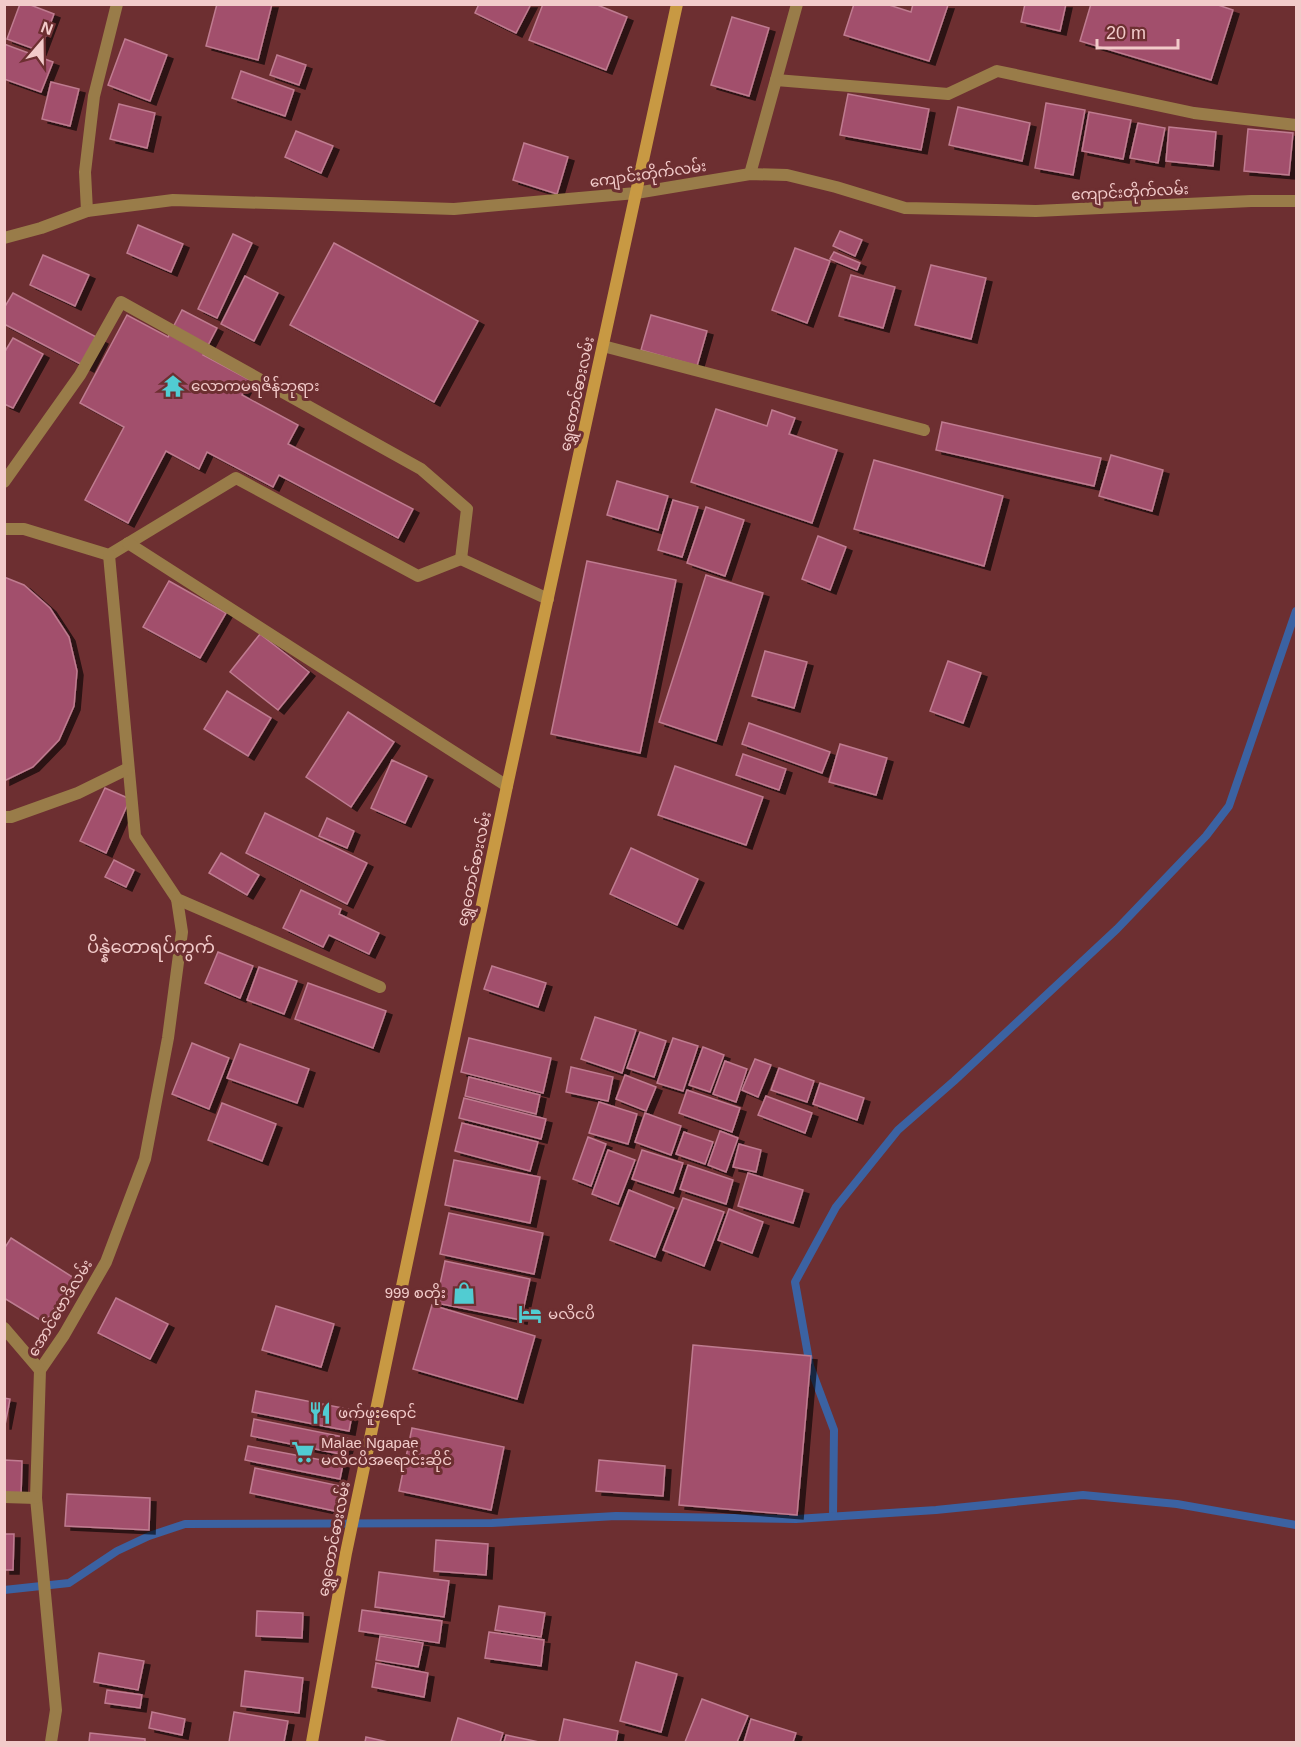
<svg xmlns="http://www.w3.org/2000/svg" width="1301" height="1747" font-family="Arial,'Noto Sans Myanmar',sans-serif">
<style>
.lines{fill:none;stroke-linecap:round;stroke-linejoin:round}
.stream{stroke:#3b62a2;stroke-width:8}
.building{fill:#a2506c;stroke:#bf7b90;stroke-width:1.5;filter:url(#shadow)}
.lane{stroke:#997c49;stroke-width:12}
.street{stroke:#997c49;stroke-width:12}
.secondary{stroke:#c89943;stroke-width:12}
.labels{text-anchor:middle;stroke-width:6;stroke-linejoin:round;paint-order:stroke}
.street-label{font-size:15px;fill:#f2cbca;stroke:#6d2f31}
.poi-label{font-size:15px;fill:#f2cbca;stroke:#6d2f31;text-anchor:start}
.quarter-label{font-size:18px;fill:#f2cbca;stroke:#6d2f31}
</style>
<defs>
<filter id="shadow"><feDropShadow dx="6" dy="4" stdDeviation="0" flood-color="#0009"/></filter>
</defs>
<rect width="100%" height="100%" fill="#6d2f31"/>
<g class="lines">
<g class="stream">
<polyline points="833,1516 834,1430 810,1366 795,1282 836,1207 898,1130 954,1081 1117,929 1206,836 1229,806 1296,611"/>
<polyline points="4,1590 69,1583 117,1551 149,1536 185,1524 492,1523 616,1516 796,1519 936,1510 1083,1495 1177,1504 1296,1525"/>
</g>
</g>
<g class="building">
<polygon points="20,4 28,4 54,14 40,51 7,39"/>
<polygon points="217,4 272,4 258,60 206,46"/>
<polygon points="479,4 531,4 516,33 475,13"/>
<polygon points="543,4 595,4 627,17 606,70 529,40"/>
<polygon points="854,4 886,4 911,12 913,4 948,5 929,61 844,35"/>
<polygon points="1025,4 1066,4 1060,31 1021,22"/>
<polygon points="1091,4 1215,4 1233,10 1211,80 1080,41"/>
<polygon points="732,17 769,28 749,96 711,85"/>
<polygon points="125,39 167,55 150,101 108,85"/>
<polygon points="4,44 53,62 41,92 4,79"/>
<polygon points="277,55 306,65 299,85 270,75"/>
<polygon points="241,71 294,90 285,116 232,98"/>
<polygon points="51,82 79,89 70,126 42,119"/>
<polygon points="848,94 929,109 921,150 840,135"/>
<polygon points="1046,103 1085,110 1073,175 1035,168"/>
<polygon points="119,104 155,113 147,148 110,139"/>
<polygon points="958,107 1030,123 1022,161 949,145"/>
<polygon points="1089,112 1131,120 1123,159 1082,151"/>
<polygon points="1138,123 1165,128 1158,163 1130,158"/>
<polygon points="1169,127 1216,132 1213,166 1166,161"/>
<polygon points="1248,129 1293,133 1289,175 1244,171"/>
<polygon points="296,131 333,146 321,173 285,157"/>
<polygon points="524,143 568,157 557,194 513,180"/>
<polygon points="138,225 183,244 171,272 127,253"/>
<polygon points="840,231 862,240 855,256 833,246"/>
<polygon points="233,234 252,243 217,318 198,309"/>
<polygon points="334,243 478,321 434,402 290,325"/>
<polygon points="795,248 830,261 807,323 772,310"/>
<polygon points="834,252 860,263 857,270 830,259"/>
<polygon points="43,255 89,275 75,306 30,285"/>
<polygon points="931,265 986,278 971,339 915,325"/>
<polygon points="851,275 895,287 883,328 839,316"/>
<polygon points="245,276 278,293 254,341 221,324"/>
<polygon points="13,293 102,340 88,368 4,324 4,308"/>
<polygon points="182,310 217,328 203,355 250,380 242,395 298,425 288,444 413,509 398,538 279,475 273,487 207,452 199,469 166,451 128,523 85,500 124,427 80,403 127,315 168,337"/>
<polygon points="651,315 707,331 697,366 641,350"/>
<polygon points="13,338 43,354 13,408 4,404 4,353"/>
<polygon points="716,409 767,426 772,410 795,418 789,434 837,450 812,523 691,482"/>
<polygon points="942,422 1101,458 1094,486 936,450"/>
<polygon points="1111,455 1163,470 1152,511 1099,496"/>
<polygon points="874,460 1003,496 984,566 854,529"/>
<polygon points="617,481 668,496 658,530 607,515"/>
<polygon points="673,500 698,507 682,557 658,550"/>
<polygon points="706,507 744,520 725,576 687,563"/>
<polygon points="818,536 846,547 830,590 802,579"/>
<polygon points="587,561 676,580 640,753 551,734"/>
<polygon points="706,575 763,593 716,741 659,722"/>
<polygon points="4,577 24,585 50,608 69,637 77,671 74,706 59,740 33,767 4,781"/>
<polygon points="169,581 226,613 200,658 143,627"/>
<polygon points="260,634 309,672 278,710 230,672"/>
<polygon points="765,651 807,662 794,708 752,696"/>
<polygon points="948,661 981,673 963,723 930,711"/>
<polygon points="227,691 271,718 248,756 204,729"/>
<polygon points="348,712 394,742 351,807 306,777"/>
<polygon points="749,723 830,752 822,773 742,744"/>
<polygon points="840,744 887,758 876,795 829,782"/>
<polygon points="743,754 786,769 779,790 736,775"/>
<polygon points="392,760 427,776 405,823 371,808"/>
<polygon points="675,766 763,797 746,845 658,815"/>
<polygon points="105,788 130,799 106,853 80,841"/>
<polygon points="265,813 367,863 347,904 246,853"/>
<polygon points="327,818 354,831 347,848 319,836"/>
<polygon points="631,848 698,879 677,925 610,894"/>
<polygon points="221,853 259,875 247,895 209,873"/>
<polygon points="114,860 134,870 126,887 105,877"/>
<polygon points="301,890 341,909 339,914 379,933 369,954 329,935 323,947 283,928"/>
<polygon points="218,952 253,966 240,998 205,983"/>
<polygon points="492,966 546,983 538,1007 484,989"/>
<polygon points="259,967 297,981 284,1014 247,1000"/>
<polygon points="308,983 386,1011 373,1048 295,1019"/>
<polygon points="595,1017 636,1030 622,1073 581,1059"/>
<polygon points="640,1032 666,1041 654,1077 627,1068"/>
<polygon points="469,1038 551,1058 543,1093 461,1072"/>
<polygon points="673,1038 698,1046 683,1091 657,1083"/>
<polygon points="192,1043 229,1058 209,1109 172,1094"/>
<polygon points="240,1044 309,1069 297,1103 227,1078"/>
<polygon points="703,1047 724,1055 710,1092 689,1085"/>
<polygon points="755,1059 771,1065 758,1097 742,1090"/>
<polygon points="725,1061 747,1069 736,1102 713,1094"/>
<polygon points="571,1067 613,1077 608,1101 566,1092"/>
<polygon points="779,1068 814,1081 807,1102 771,1090"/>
<polygon points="625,1075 656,1087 646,1111 616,1099"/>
<polygon points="469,1077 540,1095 536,1114 465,1096"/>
<polygon points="820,1083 864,1098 857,1120 813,1104"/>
<polygon points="687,1090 740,1108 732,1132 679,1113"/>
<polygon points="766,1096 812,1113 805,1133 758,1115"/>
<polygon points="464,1098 546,1119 541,1139 459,1118"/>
<polygon points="599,1102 637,1114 628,1144 589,1133"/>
<polygon points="222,1103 276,1124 262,1161 208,1140"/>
<polygon points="645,1113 681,1126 671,1155 635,1142"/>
<polygon points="462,1123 538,1142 530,1171 455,1151"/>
<polygon points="720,1131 738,1138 726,1172 708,1165"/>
<polygon points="684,1132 713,1142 705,1164 676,1154"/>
<polygon points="588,1137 606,1144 591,1186 573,1179"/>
<polygon points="739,1144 761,1150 756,1172 733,1167"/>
<polygon points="608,1150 635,1160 618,1204 592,1194"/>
<polygon points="642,1150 683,1163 673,1193 632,1179"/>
<polygon points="454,1160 540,1177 530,1223 445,1205"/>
<polygon points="688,1165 733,1180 726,1204 680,1189"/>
<polygon points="748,1173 803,1190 793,1223 738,1206"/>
<polygon points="629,1190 674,1208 655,1257 610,1240"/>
<polygon points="683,1198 724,1212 704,1266 663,1250"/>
<polygon points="729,1209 763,1222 752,1253 718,1240"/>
<polygon points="449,1213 543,1233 534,1274 440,1254"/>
<polygon points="11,1238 74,1278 45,1323 4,1298 4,1249"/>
<polygon points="445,1261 530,1279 521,1320 436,1303"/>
<polygon points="116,1298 168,1324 150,1359 98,1333"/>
<polygon points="432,1305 535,1336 517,1399 413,1369"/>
<polygon points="276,1306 334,1324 321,1367 262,1350"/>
<polygon points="693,1345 811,1356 797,1515 679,1505"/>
<polygon points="256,1391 353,1410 349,1431 252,1412"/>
<polygon points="4,1398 10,1399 5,1425 4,1425"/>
<polygon points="254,1419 349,1438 345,1455 251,1436"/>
<polygon points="412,1428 504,1447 491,1510 399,1491"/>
<polygon points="248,1446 343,1464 340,1479 245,1460"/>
<polygon points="4,1460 22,1461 21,1496 4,1496"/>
<polygon points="599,1460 665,1466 663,1496 596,1491"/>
<polygon points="255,1468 340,1486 335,1511 250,1493"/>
<polygon points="67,1494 150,1498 149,1530 65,1526"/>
<polygon points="4,1534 14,1534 13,1570 4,1570"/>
<polygon points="436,1540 488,1544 486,1575 434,1571"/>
<polygon points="379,1572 449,1581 444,1617 375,1607"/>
<polygon points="499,1606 545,1613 541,1637 495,1630"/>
<polygon points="362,1610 442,1621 439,1643 359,1631"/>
<polygon points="257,1611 303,1613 302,1638 256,1636"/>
<polygon points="489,1632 544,1640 541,1666 485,1658"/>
<polygon points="380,1636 423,1643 418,1667 376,1660"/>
<polygon points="99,1653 144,1661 138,1690 94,1682"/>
<polygon points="636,1662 677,1674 661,1732 620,1721"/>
<polygon points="376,1663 428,1673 424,1697 372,1687"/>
<polygon points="245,1671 303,1678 299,1713 241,1706"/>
<polygon points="107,1690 142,1695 140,1708 105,1703"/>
<polygon points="702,1699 748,1716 737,1742 685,1742"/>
<polygon points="152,1712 185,1719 182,1735 149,1728"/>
<polygon points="234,1712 288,1721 284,1742 229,1742"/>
<polygon points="458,1718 503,1733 500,1742 451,1742"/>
<polygon points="564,1719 618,1731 616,1742 559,1742"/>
<polygon points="751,1719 796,1733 793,1742 744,1742"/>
<polygon points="90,1733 145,1739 145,1742 89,1742"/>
<polygon points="506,1735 539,1742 504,1742"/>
<polygon points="366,1737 388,1742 365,1742"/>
</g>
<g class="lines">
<g class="lane">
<polyline points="776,80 948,94 997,71 1194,113 1296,125"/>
<polyline points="750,174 797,4"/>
<polyline points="87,211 85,172 94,96 117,4"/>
<polyline points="603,346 924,430"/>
<polyline points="4,482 80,375 121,302 421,469 467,509 461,559"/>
<polyline points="4,529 24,529 109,555 236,478 418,576 461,559 548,599"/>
<polyline points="128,543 507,786"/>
<polyline points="109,555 135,836 177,899 380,987"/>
<polyline points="4,817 11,817 78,793 127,769"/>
<polyline points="51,1742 56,1710 36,1498 40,1370 64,1335 106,1262 145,1159 168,1038 182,932 177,899"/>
</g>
<g class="street">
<polyline points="4,238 41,228 87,211 173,200 454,209 636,193 750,174 787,175 836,187 905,208 1036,211 1251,201 1296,201"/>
<polyline points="4,1328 40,1370"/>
<polyline points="4,1497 36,1498"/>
</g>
<polyline class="secondary" points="312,1742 346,1553 507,786 677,4"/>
</g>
<defs>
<g id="temple-bare" transform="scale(1.8)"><path d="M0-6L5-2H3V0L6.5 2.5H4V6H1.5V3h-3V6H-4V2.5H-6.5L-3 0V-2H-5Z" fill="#51ccd2" stroke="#6d2f31" stroke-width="2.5" paint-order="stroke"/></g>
<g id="shop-bare" transform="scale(1.8)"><path d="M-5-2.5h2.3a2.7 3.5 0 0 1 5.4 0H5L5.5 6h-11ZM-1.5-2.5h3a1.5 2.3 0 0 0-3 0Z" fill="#51ccd2" stroke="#6d2f31" stroke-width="2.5" paint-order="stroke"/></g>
<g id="hotel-bare" transform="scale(1.8)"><path d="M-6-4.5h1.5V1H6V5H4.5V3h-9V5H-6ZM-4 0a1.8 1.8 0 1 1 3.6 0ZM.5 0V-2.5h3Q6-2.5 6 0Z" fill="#51ccd2" stroke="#6d2f31" stroke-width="2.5" paint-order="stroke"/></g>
<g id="restaurant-bare" transform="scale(1.8)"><path d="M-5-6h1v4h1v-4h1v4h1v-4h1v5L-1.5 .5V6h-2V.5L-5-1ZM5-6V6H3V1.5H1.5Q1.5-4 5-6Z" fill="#51ccd2" stroke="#6d2f31" stroke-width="2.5" paint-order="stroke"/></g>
<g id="supermarket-bare" transform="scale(1.8)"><path d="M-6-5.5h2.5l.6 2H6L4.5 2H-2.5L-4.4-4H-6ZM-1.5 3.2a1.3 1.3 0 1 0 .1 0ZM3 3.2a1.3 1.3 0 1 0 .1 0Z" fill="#51ccd2" stroke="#6d2f31" stroke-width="2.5" paint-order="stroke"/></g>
</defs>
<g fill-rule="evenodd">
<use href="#temple-bare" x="173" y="386"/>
<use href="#shop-bare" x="464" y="1293"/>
<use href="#hotel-bare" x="530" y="1314"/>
<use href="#restaurant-bare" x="320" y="1413"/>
<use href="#supermarket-bare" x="303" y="1452"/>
</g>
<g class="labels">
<g class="street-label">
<text transform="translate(648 174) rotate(-8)" y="5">ကျောင်းတိုက်လမ်း</text>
<text transform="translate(1130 192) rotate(-3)" y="5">ကျောင်းတိုက်လမ်း</text>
<text transform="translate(577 394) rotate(-78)" y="5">ရွှေတောင်ဓားလမ်း</text>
<text transform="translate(474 869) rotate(-78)" y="5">ရွှေတောင်ဓားလမ်း</text>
<text transform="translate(60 1308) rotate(-59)" y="5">အောင်ဗောဒိလမ်း</text>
<text transform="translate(334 1539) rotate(-79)" y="5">ရွှေတောင်ဓားလမ်း</text>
</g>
<g class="poi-label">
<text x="191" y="391">လောကမရဇိန်ဘုရား</text>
<text x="446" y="1298" text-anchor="end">999 စတိုး</text>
<text x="548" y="1319">မလိငပိ</text>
<text x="338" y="1418">ဖက်ဖူးရောင်</text>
<text x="321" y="1448">Malae Ngapae<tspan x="321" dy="17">မလိငပိအရောင်းဆိုင်</tspan></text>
</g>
<g class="quarter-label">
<text x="151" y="953">ပိန္နဲတောရပ်ကွက်</text>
</g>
</g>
<rect width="1301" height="1747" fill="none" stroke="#f2cbca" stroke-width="12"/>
<g transform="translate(42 42) rotate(20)" stroke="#6d2f31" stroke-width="4.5" paint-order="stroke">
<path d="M0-4.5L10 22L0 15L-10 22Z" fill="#f2cbca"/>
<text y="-9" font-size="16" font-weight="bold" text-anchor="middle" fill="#f2cbca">N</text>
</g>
<path d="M1097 39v9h81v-9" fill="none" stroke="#f2cbca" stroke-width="3"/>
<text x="1106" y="39" font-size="18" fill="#f2cbca" stroke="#6d2f31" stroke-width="4.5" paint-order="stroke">20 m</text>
</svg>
